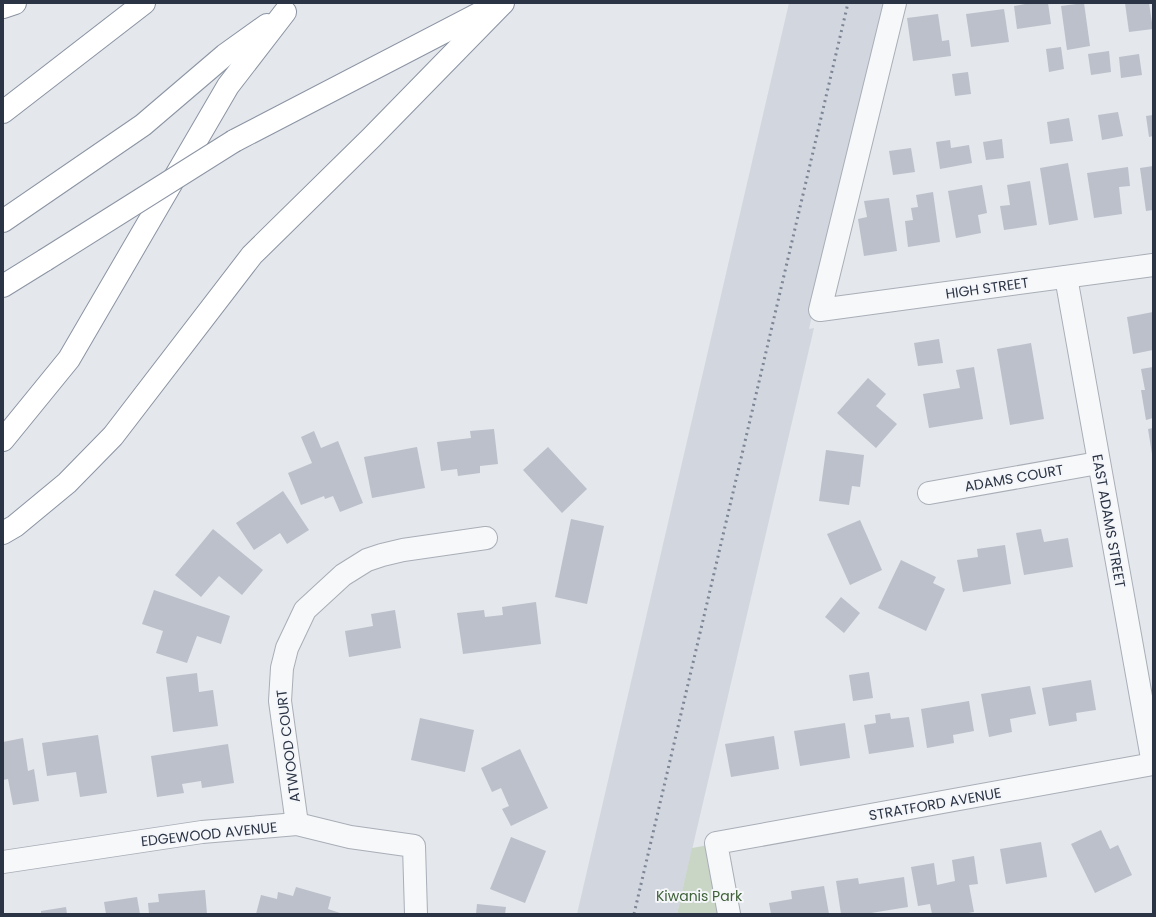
<svg xmlns="http://www.w3.org/2000/svg" width="1156" height="917" font-family="Poppins,sans-serif">
<style>
.built{fill:#d2d6de}
.green{fill:#c9d6c5}
.building{fill:#bbc0ca}
.lines{fill:none;stroke-linecap:round;stroke-linejoin:round}
.minor-casing{stroke:#a9aeb7;stroke-width:24}
.highway-casing{stroke:#8b94a3;stroke-width:24}
.minor{stroke:#f7f8fa;stroke-width:22}
.highway{stroke:#fff;stroke-width:22}
.rail{stroke:#7d8696;stroke-width:3;stroke-dasharray:2 4;stroke-linecap:butt}
.highway-bridge-casing{stroke:#8b94a3;stroke-width:24;stroke-linecap:butt}
.highway-bridge{stroke:#fff;stroke-width:22}
.labels{text-anchor:middle;stroke-width:4;stroke-linejoin:round;paint-order:stroke}
.street-label{font-size:14px;fill:#2b3445;stroke:#f4f6f9}
.park-label{font-size:14px;fill:#3f6138;stroke:#f4f6f9}
</style>
<rect width="100%" height="100%" fill="#e4e7ec"/>
<polygon class="built" points="789,3 883,3 809,329 814,328 677,914 577,914"/>
<polygon class="green" points="709,845 721,914 677,914 692,848"/>
<g class="building">
<polygon points="1030,3 1048,3 1051,24 1017,29 1014,6"/>
<polygon points="1084,3 1090,46 1067,50 1061,6"/>
<polygon points="1125,3 1149,3 1153,29 1129,32"/>
<polygon points="1004,9 1009,42 971,47 966,14"/>
<polygon points="938,14 942,41 949,40 951,56 913,61 907,18"/>
<polygon points="1061,47 1064,69 1049,72 1046,49"/>
<polygon points="1109,51 1111,72 1091,75 1088,54"/>
<polygon points="1139,54 1142,75 1121,78 1119,57"/>
<polygon points="968,72 971,94 955,96 952,74"/>
<polygon points="1118,112 1123,136 1102,140 1098,115"/>
<polygon points="1153,115 1153,136 1149,137 1146,116"/>
<polygon points="1069,118 1073,141 1050,144 1047,122"/>
<polygon points="1002,139 1004,158 986,160 983,142"/>
<polygon points="950,140 951,148 969,145 972,163 940,169 936,142"/>
<polygon points="911,148 915,172 893,175 889,151"/>
<polygon points="1068,163 1078,220 1049,225 1040,168"/>
<polygon points="1153,166 1153,210 1146,211 1140,168"/>
<polygon points="1128,167 1130,186 1119,187 1122,214 1094,218 1087,173"/>
<polygon points="1030,181 1037,225 1004,230 1000,206 1010,205 1007,185"/>
<polygon points="982,185 987,213 978,215 981,233 956,238 948,191"/>
<polygon points="933,192 940,242 908,247 905,221 913,220 911,208 918,207 916,195"/>
<polygon points="889,198 897,251 864,256 858,219 867,217 864,201"/>
<polygon points="1153,312 1153,350 1133,354 1127,317"/>
<polygon points="939,339 943,363 918,366 914,343"/>
<polygon points="1031,343 1044,419 1010,425 997,349"/>
<polygon points="974,367 983,419 929,428 923,394 960,388 956,370"/>
<polygon points="1153,367 1153,418 1146,420 1141,390 1145,390 1141,369"/>
<polygon points="868,378 886,394 876,406 897,424 876,448 837,413"/>
<polygon points="1153,428 1153,454 1152,454 1148,429"/>
<polygon points="494,429 498,464 480,466 480,473 458,476 457,469 441,471 437,442 471,438 470,431"/>
<polygon points="314,431 321,448 338,441 363,503 340,512 333,496 325,499 324,496 301,505 288,473 312,463 301,437"/>
<polygon points="417,447 425,488 372,498 364,457"/>
<polygon points="548,447 587,489 562,513 523,470"/>
<polygon points="826,450 864,455 860,487 852,486 849,505 819,501"/>
<polygon points="283,491 309,530 287,544 280,533 254,550 236,523"/>
<polygon points="571,519 604,526 587,604 555,597"/>
<polygon points="860,520 882,570 850,585 827,534"/>
<polygon points="213,529 263,570 242,595 219,576 201,597 175,575"/>
<polygon points="1041,529 1044,542 1068,538 1073,567 1024,575 1016,533"/>
<polygon points="1005,545 1011,584 963,592 957,560 978,557 977,549"/>
<polygon points="901,560 936,577 933,583 945,589 926,631 878,608"/>
<polygon points="154,590 230,616 221,644 197,636 187,663 156,653 163,631 142,624"/>
<polygon points="841,597 860,613 844,633 825,617"/>
<polygon points="536,602 541,644 463,654 457,613 484,610 485,617 503,615 502,607"/>
<polygon points="395,610 401,648 349,657 345,631 373,626 371,614"/>
<polygon points="869,672 873,698 853,701 849,675"/>
<polygon points="197,673 199,692 213,690 218,726 173,732 166,677"/>
<polygon points="1091,680 1096,710 1076,713 1077,721 1049,726 1042,688"/>
<polygon points="1030,686 1036,714 1010,719 1012,732 989,737 981,694"/>
<polygon points="969,701 974,731 953,735 954,743 927,748 921,709"/>
<polygon points="890,713 891,719 909,717 914,747 869,754 864,725 876,723 875,715"/>
<polygon points="420,718 474,730 465,772 411,760"/>
<polygon points="845,723 850,758 800,766 794,731"/>
<polygon points="98,735 107,793 80,797 76,772 47,776 42,743"/>
<polygon points="774,736 779,769 731,777 725,744"/>
<polygon points="23,738 28,771 34,769 39,801 13,805 8,779 3,780 3,742"/>
<polygon points="228,744 234,783 202,788 201,781 182,784 184,793 157,797 151,756"/>
<polygon points="520,749 548,808 511,826 502,809 509,806 501,788 492,792 481,768"/>
<polygon points="1101,830 1110,849 1118,845 1132,875 1095,893 1071,844"/>
<polygon points="511,837 546,851 525,903 490,889"/>
<polygon points="1041,842 1047,877 1006,884 1000,849"/>
<polygon points="974,856 978,884 969,885 974,912 962,914 932,914 930,904 918,906 911,867 934,863 937,885 955,881 952,860"/>
<polygon points="904,877 908,907 865,914 841,914 836,881 858,878 859,884"/>
<polygon points="824,886 829,914 771,914 769,903 792,899 791,891"/>
<polygon points="296,887 331,897 328,909 343,914 256,914 261,895 277,899 278,892 293,896"/>
<polygon points="205,890 207,914 149,914 148,903 159,902 158,894"/>
<polygon points="137,897 140,914 106,914 104,902"/>
<polygon points="477,904 506,907 505,914 476,914"/>
<polygon points="66,907 67,914 41,914 41,911"/>
</g>
<g class="lines">
<g class="minor-casing">
<g id="minor">
<polyline points="895,3 820,310 1153,265"/>
<polyline points="1066,277 1153,764"/>
<polyline points="929,493 1098,463"/>
<polyline points="297,824 280,701 282,668 287,648 305,610 343,575 367,560 382,555 403,550 486,538"/>
<polyline points="3,862 202,832 297,824 350,837 414,846 416,914"/>
<polyline points="729,914 716,843 1153,764"/>
</g>
</g>
<g class="highway-casing">
<g id="highway">
<polyline points="3,7 15,3"/>
<polyline points="3,112 144,3"/>
<polyline points="234,141 490,8"/>
<polyline points="3,221 143,125 225,55 267,25"/>
<polyline points="3,286 45,260"/>
<polyline points="3,440 69,359 228,86 285,12"/>
<polyline points="3,533 15,526 67,483 113,436 252,255 371,138 503,3"/>
</g>
</g>
<use href="#minor" class="minor"/>
<use href="#highway" class="highway"/>
<polyline class="rail" points="634,914 848,3"/>
<g class="highway-bridge-casing">
<polyline id="highway-bridge" points="45,260 234,141"/>
</g>
<use href="#highway-bridge" class="highway-bridge"/>
</g>
<g class="labels">
<g class="street-label">
<text transform="translate(987 288) rotate(-8)" y="5">HIGH STREET</text>
<text transform="translate(1014 478) rotate(-10)" y="5">ADAMS COURT</text>
<text transform="translate(1109 521) rotate(80)" y="5">EAST ADAMS STREET</text>
<text transform="translate(288 746) rotate(-97)" y="5">ATWOOD COURT</text>
<text transform="translate(935 804) rotate(-10)" y="5">STRATFORD AVENUE</text>
<text transform="translate(209 834) rotate(-6)" y="5">EDGEWOOD AVENUE</text>
</g>
<g class="park-label">
<text x="699" y="901">Kiwanis Park</text>
</g>
</g>
<rect width="1156" height="917" fill="none" stroke="#2b3445" stroke-width="8"/>
</svg>
